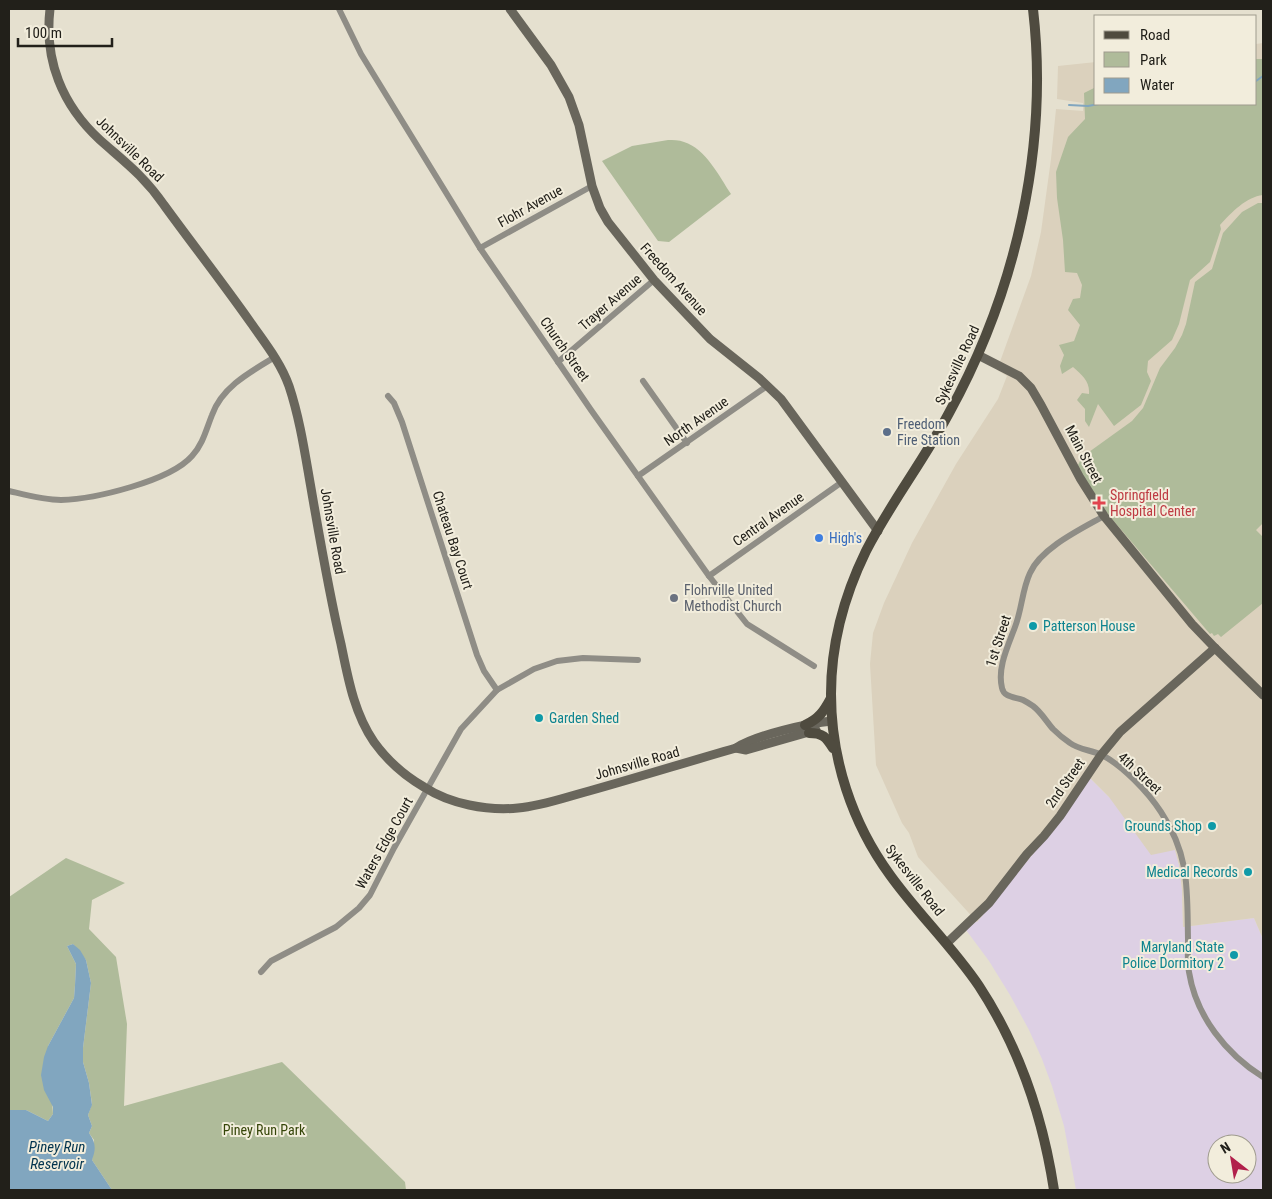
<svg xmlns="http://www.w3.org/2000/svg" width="1272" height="1199" font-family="'Roboto Condensed',sans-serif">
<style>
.education{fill:#ddd0e4;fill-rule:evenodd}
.medical{fill:#dbd1bd}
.green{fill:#afbb9a}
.water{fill:#81a6bf}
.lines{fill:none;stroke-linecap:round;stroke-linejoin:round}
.stream{stroke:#81a6bf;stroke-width:2}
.street{stroke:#8f8d86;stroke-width:6}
.secondary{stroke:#69665c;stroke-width:9}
.primary{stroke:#4f4b3f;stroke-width:10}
.service-dot{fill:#5c6f8a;stroke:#f2eddc;stroke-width:2}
.health-dot{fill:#e0444e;stroke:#f2eddc;stroke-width:2}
.shop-dot{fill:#3f7fe0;stroke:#f2eddc;stroke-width:2}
.worship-dot{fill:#6b7280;stroke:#f2eddc;stroke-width:2}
.culture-dot{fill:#0f9aa8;stroke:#f2eddc;stroke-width:2}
.labels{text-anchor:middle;stroke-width:4;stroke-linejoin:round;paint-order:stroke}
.street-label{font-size:14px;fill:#22201a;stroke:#f2eddc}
.service-label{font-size:14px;fill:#4e5e75;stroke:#f2eddc;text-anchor:start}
.health-label{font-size:14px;fill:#be3a42;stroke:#f2eddc;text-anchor:start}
.shop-label{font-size:14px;fill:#366cbe;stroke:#f2eddc;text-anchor:start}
.worship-label{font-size:14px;fill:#5b616d;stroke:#f2eddc;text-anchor:start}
.culture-label{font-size:14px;fill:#0d838f;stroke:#f2eddc;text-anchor:end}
.park-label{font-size:14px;fill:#354508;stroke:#f2eddc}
.water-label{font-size:15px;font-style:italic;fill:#02344e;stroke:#f2eddc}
</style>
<rect width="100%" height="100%" fill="#e5e0cf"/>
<path class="education" d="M1090 778 1109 797 1175 850 1179 865 1182 889 1183 927 1254 918 1263 939V1190H1076L1064 1126 1052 1086 1042 1059 1029 1030 1010 995 989 961 966 930 977 921ZM1217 1144H1247V1174H1217Z"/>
<polygon class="medical" points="1263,43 1263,951 1263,939 1254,918 1183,927 1182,889 1179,865 1175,850 1151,855 1109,797 1090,778 1046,838 977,922 918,857 909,833 902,823 876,765 870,664 873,633 884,603 912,543 956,464 998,399 1007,376 997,370 1031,276 1041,232 1051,159 1056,109 1083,111 1083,103 1057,99 1058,66 1096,62 1096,104 1256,104 1256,44"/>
<g class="green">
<path d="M1256 59H1263V195C1246 197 1232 212 1220 225L1221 229 1210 262 1190 280 1179 324 1172 340 1148 361 1147 372 1151 381 1141 405 1114 426 1098 404 1089 427 1085 421V409L1077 400 1082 393 1089 394C1090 381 1082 375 1073 367L1062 374 1060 366 1064 355 1059 345 1074 341 1080 325 1068 310 1073 299 1080 298 1082 285 1077 273 1065 272 1063 240 1057 198 1056 172 1068 137 1085 119 1084 93 1096 87V104H1256Z"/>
<path d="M668 140C673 140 679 140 684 142 706 149 719 176 731 194L669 242 658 241 602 161 632 146Z"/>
<polygon points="1258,203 1263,203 1263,523 1256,530 1263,537 1263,603 1221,637 1218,634 1214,636 1212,633 1210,634 1107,513 1083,476 1078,465 1082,457 1132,421 1143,408 1160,368 1175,348 1182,335 1186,324 1195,282 1212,269 1223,233 1242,212"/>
<polygon points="66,858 125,883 92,900 89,929 116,957 127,1024 124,1106 282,1062 405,1182 406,1190 112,1190 92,1160 94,1140 89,1133 92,1126 88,1115 92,1104 89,1083 83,1062 83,1048 91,983 86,960 73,944 67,946 76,964 75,985 74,998 48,1046 53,1114 48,1121 26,1110 9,1110 9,897"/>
</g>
<path class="water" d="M73 944 80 950 86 960 91 983 83 1048V1062L89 1083 92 1105 88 1115 92 1126 89 1133C96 1143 96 1149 92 1160L112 1190H9V1110H26L48 1121 53 1114V1107L44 1090 41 1075 44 1057 48 1046 74 998 75 985 76 964 67 946Z"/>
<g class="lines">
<g class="stream">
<polyline points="1256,81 1263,76"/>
<polyline points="1069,105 1088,106 1099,104"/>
</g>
<g class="street">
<polyline points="339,9 361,54 480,248 591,410 709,576 747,624 814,666"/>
<polyline points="480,248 592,186"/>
<polyline points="558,362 654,280"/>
<polyline points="643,381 687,443"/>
<polyline points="388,396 394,403 402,422 477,655 484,671 497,690"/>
<polyline points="638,476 767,386"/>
<path d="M9 491C26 495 44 500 61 500 95 499 170 481 192 456 203 444 206 430 212 415 222 387 250 372 275 357"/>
<path d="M1104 516C1081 529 1041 548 1030 573 1022 590 1022 609 1015 627 1008 646 997 668 1002 688 1004 698 1016 697 1023 700 1027 702 1030 704 1033 706 1041 712 1046 721 1053 729 1058 734 1064 739 1070 743 1079 750 1092 750 1102 755 1123 766 1148 792 1161 812 1190 856 1187 889 1188 939 1188 950 1187 961 1189 972 1196 1016 1226 1054 1263 1077"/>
<polyline points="709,576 842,482"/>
<polyline points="261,972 271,961 336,927 359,908 370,895 394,848 461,729 497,690 534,669 557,661 583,658 638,660"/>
</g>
<g class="secondary">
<path d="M50 9C44 60 62 105 100 140 126 163 144 176 164 205 193 245 223 283 251 323 265 343 281 363 289 386 300 419 305 454 311 488 320 540 329 593 341 644 348 678 354 713 374 742 387 760 405 776 424 787 450 804 487 811 518 808 542 806 566 797 589 791 639 777 687 762 736 748 756 735 809 723 832 721"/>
<polyline points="510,9 551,65 569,97 579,125 592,186 600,208 608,222 654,280 710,339 759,378 781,399 878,531"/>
<polyline points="978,355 1019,376 1031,388 1041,405 1080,478 1104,516 1192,624 1215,648 1263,695"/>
<polyline points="736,748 746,750 816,730"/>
<polyline points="947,943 989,903 1027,854 1044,836 1060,816 1101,755 1120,732 1215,648"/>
</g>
<g class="primary">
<path d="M1033 9C1049 147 1016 291 949 413 924 460 890 504 866 551 844 596 831 644 831 694 831 759 852 823 890 875 918 914 952 946 979 986 1019 1047 1043 1118 1054 1190"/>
<path d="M805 725C819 719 824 711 831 698"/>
<path d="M809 733C823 733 826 737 833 748"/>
</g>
</g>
<circle class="service-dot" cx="887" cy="432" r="5"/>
<path class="health-dot" d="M1096.5 495.5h5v5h5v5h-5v5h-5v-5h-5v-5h5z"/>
<circle class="shop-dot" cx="819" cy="538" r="5"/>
<circle class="worship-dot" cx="674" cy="598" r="5"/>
<g class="culture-dot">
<circle cx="1033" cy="626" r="5"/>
<circle cx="539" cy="718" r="5"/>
<circle cx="1212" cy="826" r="5"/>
<circle cx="1248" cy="872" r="5"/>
<circle cx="1234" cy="955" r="5"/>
</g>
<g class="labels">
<g class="street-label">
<text transform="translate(130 149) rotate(44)" y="5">Johnsville Road</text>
<text transform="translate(530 206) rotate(-29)" y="5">Flohr Avenue</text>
<text transform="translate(674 279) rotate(48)" y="5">Freedom Avenue</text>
<text transform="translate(610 302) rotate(-41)" y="5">Trayer Avenue</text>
<text transform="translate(565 349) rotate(55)" y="5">Church Street</text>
<text transform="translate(957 365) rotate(-65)" y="5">Sykesville Road</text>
<text transform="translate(696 421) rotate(-35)" y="5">North Avenue</text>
<text transform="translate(1084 454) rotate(62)" y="5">Main Street</text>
<text transform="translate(768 519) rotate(-35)" y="5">Central Avenue</text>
<text transform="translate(333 531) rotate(80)" y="5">Johnsville Road</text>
<text transform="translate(453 540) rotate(72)" y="5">Chateau Bay Court</text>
<text transform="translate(998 641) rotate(-72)" y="5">1st Street</text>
<text transform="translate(637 763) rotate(-16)" y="5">Johnsville Road</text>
<text transform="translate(1140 773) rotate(43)" y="5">4th Street</text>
<text transform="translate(1065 783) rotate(-55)" y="5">2nd Street</text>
<text transform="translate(384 843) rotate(-61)" y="5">Waters Edge Court</text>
<text transform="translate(915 880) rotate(52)" y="5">Sykesville Road</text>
</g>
<g class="service-label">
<text x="897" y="429">Freedom<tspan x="897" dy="16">Fire Station</tspan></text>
</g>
<g class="health-label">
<text x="1110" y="500">Springfield<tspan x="1110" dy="16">Hospital Center</tspan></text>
</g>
<g class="shop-label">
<text x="829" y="543">High's</text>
</g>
<g class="worship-label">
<text x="684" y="595">Flohrville United<tspan x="684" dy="16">Methodist Church</tspan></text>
</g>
<g class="culture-label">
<text x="1043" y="631" text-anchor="start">Patterson House</text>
<text x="549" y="723" text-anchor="start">Garden Shed</text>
<text x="1202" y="831">Grounds Shop</text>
<text x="1238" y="877">Medical Records</text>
<text x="1224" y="952">Maryland State<tspan x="1224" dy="16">Police Dormitory 2</tspan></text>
</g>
<g class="park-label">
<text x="264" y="1135">Piney Run Park</text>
</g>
<g class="water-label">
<text x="57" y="1152">Piney Run<tspan x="57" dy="17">Reservoir</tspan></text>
</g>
</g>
<rect width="1272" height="1199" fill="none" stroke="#22201a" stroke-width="20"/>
<rect x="1094" y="15" width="162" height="90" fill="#f2eddc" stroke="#9f9b8e"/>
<rect x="1104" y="31" width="25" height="8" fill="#4f4b3f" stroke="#9f9b8e"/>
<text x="1140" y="40" font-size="15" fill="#22201a">Road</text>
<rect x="1104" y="52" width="25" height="15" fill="#afbb9a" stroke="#9f9b8e"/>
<text x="1140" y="65" font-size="15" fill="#22201a">Park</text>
<rect x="1104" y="78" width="25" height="15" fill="#81a6bf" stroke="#9f9b8e"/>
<text x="1140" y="90" font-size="15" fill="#22201a">Water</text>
<g transform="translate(1232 1159) rotate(329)"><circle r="24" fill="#f2eddc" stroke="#9f9b8e"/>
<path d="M0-4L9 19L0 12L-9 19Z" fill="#b1204b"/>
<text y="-8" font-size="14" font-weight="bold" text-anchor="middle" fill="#22201a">N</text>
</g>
<path d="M18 38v8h94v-8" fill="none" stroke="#22201a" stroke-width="2.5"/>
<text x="25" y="38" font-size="15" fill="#22201a" stroke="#f2eddc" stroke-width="4" paint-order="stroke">100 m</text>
</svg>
